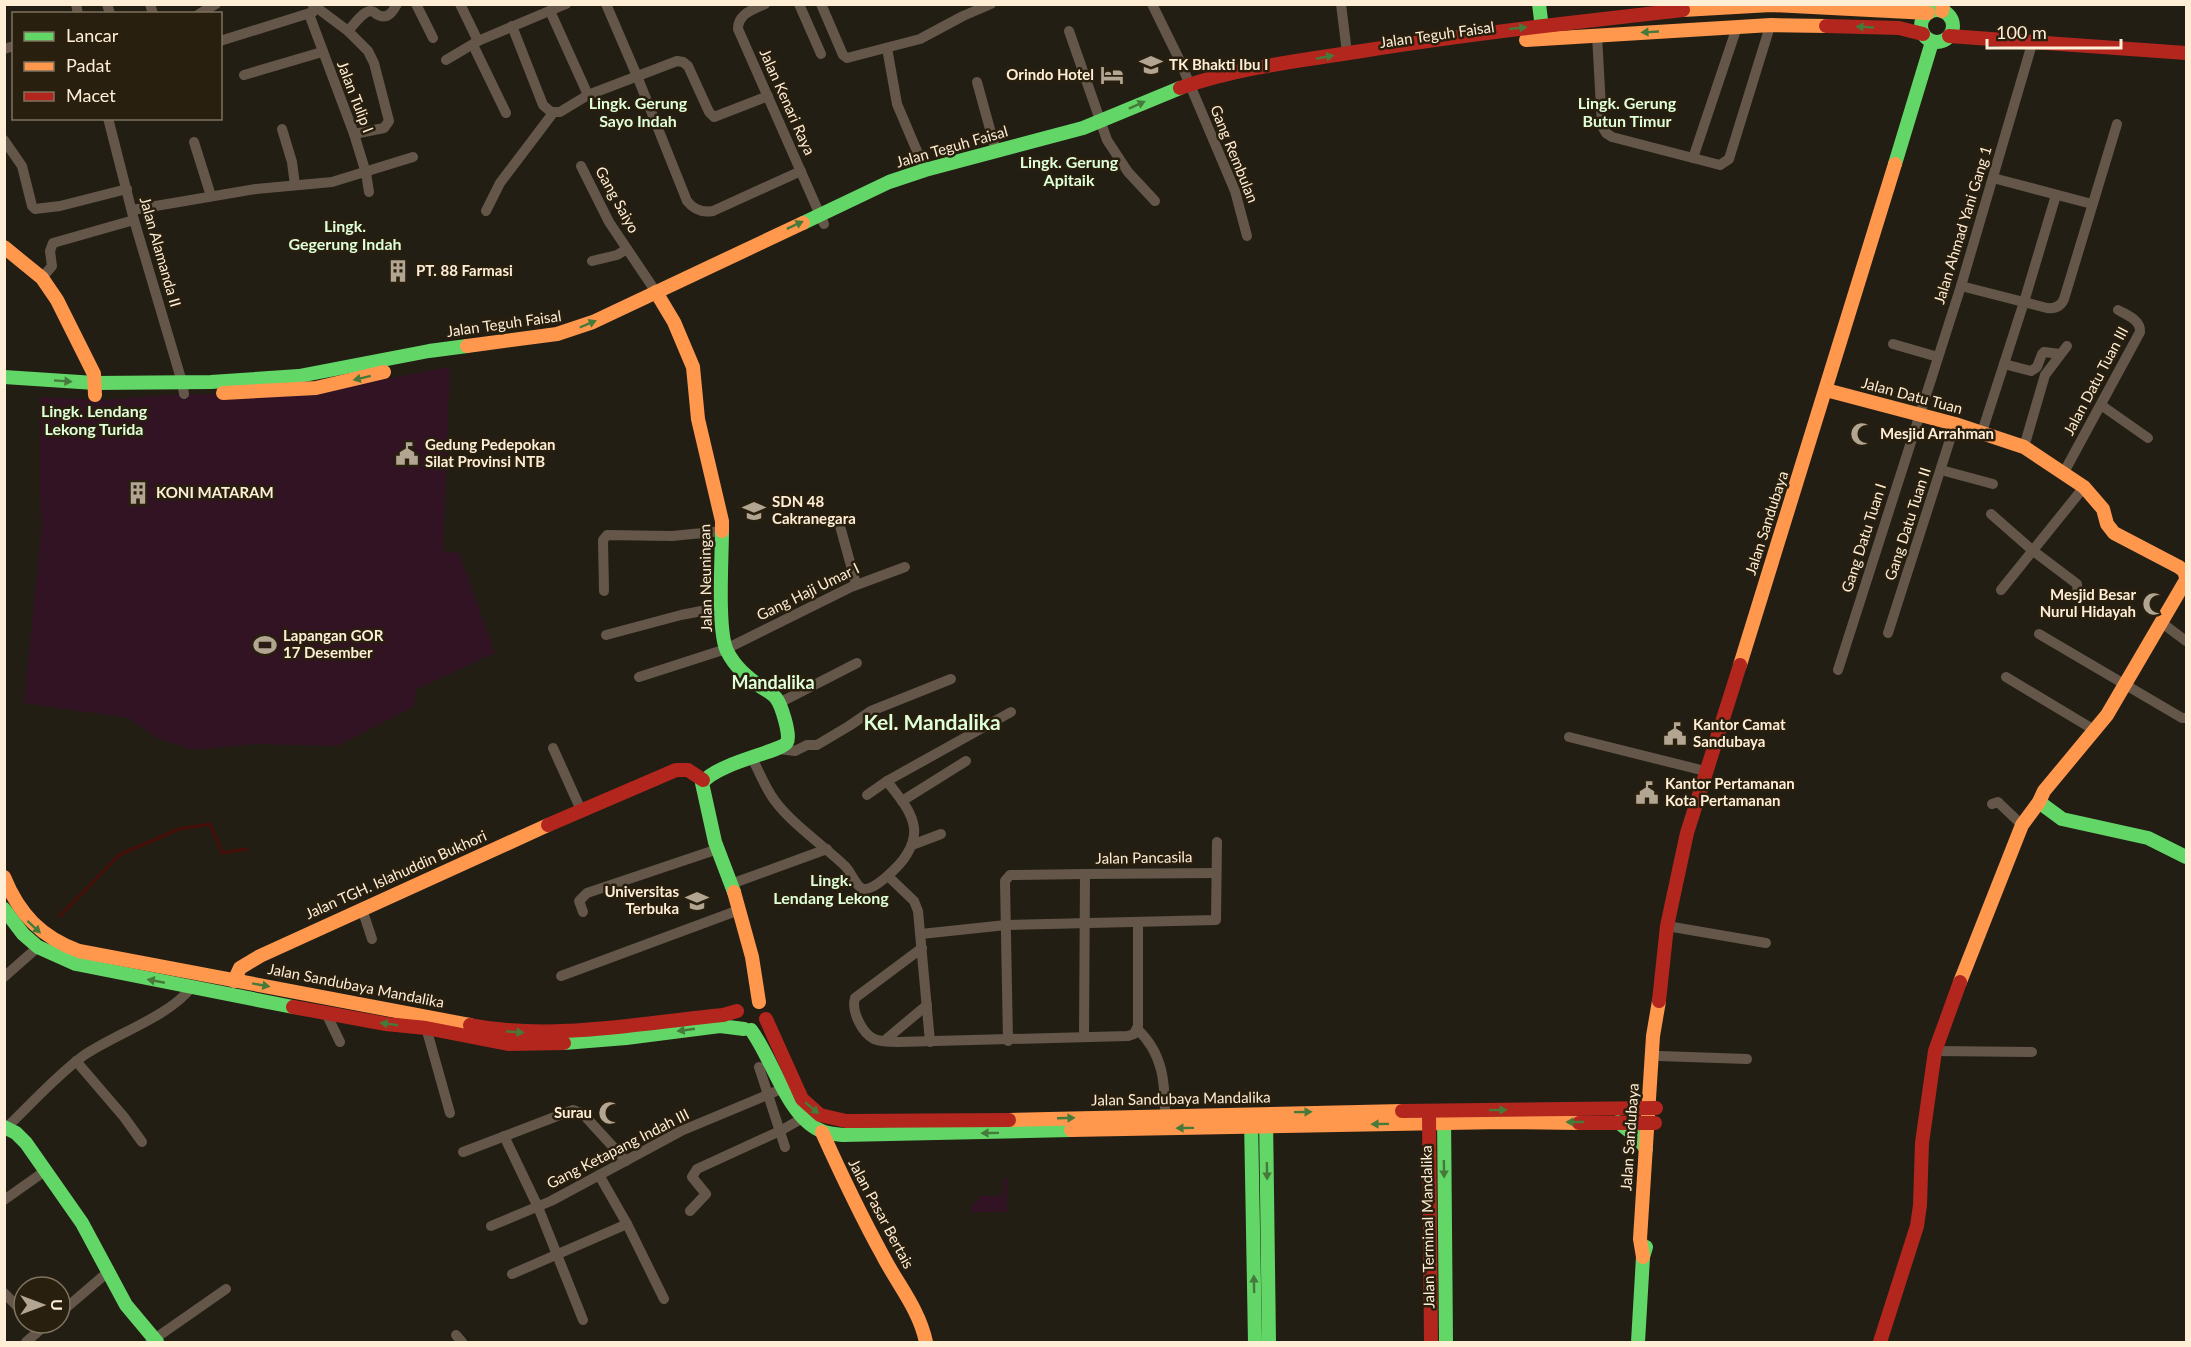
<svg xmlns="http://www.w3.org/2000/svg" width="2191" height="1347" font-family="Lato,sans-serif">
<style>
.green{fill:#311323}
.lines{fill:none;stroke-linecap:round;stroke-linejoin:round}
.stream{stroke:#460f08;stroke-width:3}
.street{stroke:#645749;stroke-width:10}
.fast{stroke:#63d668;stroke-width:14}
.slow{stroke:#ff974d;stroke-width:14}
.jam{stroke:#b3261e;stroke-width:14}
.oneway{fill:#467a3b}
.labels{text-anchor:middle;stroke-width:5;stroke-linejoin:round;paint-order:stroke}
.street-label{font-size:15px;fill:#ffeed6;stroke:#291f0e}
.poi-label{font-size:15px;font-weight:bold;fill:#ffeed6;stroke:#291f0e;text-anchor:start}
.neighbourhood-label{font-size:16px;font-weight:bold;fill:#dfffd8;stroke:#291f0e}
.quarter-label{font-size:18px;font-weight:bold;fill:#dfffd8;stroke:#291f0e}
.district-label{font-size:21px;font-weight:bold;fill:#dfffd8;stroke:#291f0e}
</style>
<rect width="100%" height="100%" fill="#231e14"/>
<g class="green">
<polygon points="450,367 443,551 459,553 495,653 417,689 413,707 337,746 254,744 193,750 157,738 129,718 24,703 42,524 40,502 40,397 102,400 184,394 305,394"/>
<polygon points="1003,1178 1007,1178 1007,1212 970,1212 973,1203 979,1201 979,1196 996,1196 1003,1193"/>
</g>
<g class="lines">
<polyline class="stream" points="60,916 119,855 179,829 210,824 222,853 247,849"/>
<g class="street">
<polyline points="76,4 78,14"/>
<polyline points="107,4 110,14"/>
<polyline points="150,4 153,14"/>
<polyline points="312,4 348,31 368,51 374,63 389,121 384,128 354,134"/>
<polyline points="416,4 433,38"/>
<polyline points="460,4 478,41"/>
<path d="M606 4 637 76 687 201C694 210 702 213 713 211L801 171"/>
<path d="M765 4C752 10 738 14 738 29L824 224"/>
<polyline points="799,4 821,54"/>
<polyline points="821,4 843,55 847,58 920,39 963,16 991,4"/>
<polyline points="1152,4 1179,59 1235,191 1247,236"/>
<polyline points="1341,4 1347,53"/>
<polyline points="550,11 588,95"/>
<polyline points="199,14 216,4"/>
<polyline points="309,14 354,134 366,173 369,192"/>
<polyline points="512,26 543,105 551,112 560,112 588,95 677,61 683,62 688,66 709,112 714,117 768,96"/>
<path d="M348 31C353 26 362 12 370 11 375 11 374 13 378 15 388 20 393 11 397 4"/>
<polyline points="1069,31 1107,140 1128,172 1155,201"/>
<polyline points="1597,35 1602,126 1606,133 1612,137 1720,165 1729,159 1771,23"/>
<polyline points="220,41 313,12"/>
<polyline points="473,45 506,113"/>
<polyline points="887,48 897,104 925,170"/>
<polyline points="4,49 14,46"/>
<polyline points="446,60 478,41 566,4"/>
<polyline points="244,75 322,52"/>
<polyline points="977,82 996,151"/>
<polyline points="108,118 134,220 182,382 184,394"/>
<polyline points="282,129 292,162 295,185"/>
<polyline points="4,140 22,166 32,206 35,209 60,206 127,189"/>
<polyline points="194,142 211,196"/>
<polyline points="1693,158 1737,27"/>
<polyline points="581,166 609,222 656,292"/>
<polyline points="1993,178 2092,204"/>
<polyline points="132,210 256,189 332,182 413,157"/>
<polyline points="486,211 500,183 553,113"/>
<polyline points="592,261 617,255 627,249"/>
<polyline points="42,278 52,266 50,251 53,243 134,220"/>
<path d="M1961 286 2047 308C2055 309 2061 306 2064 299L2117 124"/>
<polyline points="1893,344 1938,357"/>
<polyline points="2004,364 2031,371 2037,367 2042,354 2044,352 2060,354"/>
<polyline points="2101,405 2148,438"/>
<polyline points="1982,432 2024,302 2056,195"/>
<polyline points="2024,447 2045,375 2067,346"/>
<polyline points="1941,470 1993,484"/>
<path d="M2063 474 2140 332C2141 320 2127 315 2118 310"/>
<polyline points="1991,514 2032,550 2077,584 2078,595"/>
<polyline points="840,526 856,584"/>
<polyline points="2001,590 2084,487"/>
<polyline points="604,591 603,540 607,535 672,536 723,531"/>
<polyline points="2166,626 2186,641"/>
<polyline points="1888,633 1955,424"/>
<polyline points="2039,634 2182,718 2186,718"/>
<polyline points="606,635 681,615 722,607"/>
<polyline points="1838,670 1961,286 2032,44"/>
<polyline points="639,677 726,649 851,587 905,567"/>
<polyline points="2006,677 2096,731"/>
<polyline points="779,703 857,663"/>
<polyline points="1569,737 1705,771"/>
<polyline points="553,748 581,810"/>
<polyline points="779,749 795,751 807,745 817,745 849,726 871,711 951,679"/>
<path d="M751 756C759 771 765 788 775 801 792 824 824 846 845 866 851 872 855 884 861 888 872 895 902 863 907 854 912 846 915 837 914 828 912 810 897 795 887 781"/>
<polyline points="867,795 887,781 1011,712"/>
<polyline points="902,801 966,761"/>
<polyline points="1992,804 1998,802 2000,804 2022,825"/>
<polyline points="912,845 941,834"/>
<polyline points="891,879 914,901 918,911 930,1042"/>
<polyline points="731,884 827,849"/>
<polyline points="362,909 372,939"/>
<polyline points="583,912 579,901 587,893 718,849"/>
<polyline points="1667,926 1766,943"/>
<polyline points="921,934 1006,925 1216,920 1217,842"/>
<path d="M922 948 855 998C851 1011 862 1033 874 1039 882 1042 890 1042 898 1042L1128 1036 1134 1034 1138 1026V923"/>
<polyline points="561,976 739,910"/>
<polyline points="4,977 38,947"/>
<polyline points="325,1011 340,1042"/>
<polyline points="425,1024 450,1113"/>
<path d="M1137 1029C1163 1053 1165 1082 1165 1115"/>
<polyline points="1084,1036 1085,874 1216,873"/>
<polyline points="884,1041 927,1005"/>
<polyline points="1008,1041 1005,881 1010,875 1085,874"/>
<polyline points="1935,1051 2032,1052"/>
<polyline points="1659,1056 1747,1059"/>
<polyline points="76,1061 124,1117 142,1142"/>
<polyline points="759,1067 785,1147"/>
<path d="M6 1128C30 1105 56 1076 83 1056 115 1034 168 1017 191 988"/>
<polyline points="504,1136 538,1207 583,1320"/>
<polyline points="463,1152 573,1110 583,1114 626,1161"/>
<polyline points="599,1175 627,1224 664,1299"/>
<polyline points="4,1200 45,1171"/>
<polyline points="690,1211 706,1194 692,1177 697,1169 780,1131 801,1119"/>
<polyline points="491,1226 551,1201 681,1131 784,1088"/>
<polyline points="512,1274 627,1224"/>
<polyline points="4,1293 24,1313"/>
<polyline points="60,1313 108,1272"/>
<polyline points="456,1335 462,1342"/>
<polyline points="26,1342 48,1323"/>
<polyline points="150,1342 226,1289"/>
</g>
<g class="fast">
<polyline points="1539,4 1543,36"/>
<circle cx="1937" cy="26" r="16"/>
<polyline points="1895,164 1932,42"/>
<polyline points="803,223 889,182 925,170 1083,128 1180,88"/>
<polyline points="4,377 95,383 211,382 299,376 429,351 467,346"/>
<path d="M722 531C722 557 717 630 727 651 735 667 747 677 761 687 766 690 773 694 776 698 781 704 791 735 787 742 782 752 718 762 702 783L715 842 734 892"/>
<polyline points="2039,802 2062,819 2148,838 2186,857"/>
<polyline points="4,909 23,934 38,947 76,964 293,1007"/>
<path d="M751 1030C773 1059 788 1120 824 1132 830 1134 837 1134 843 1135L1071 1130"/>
<polyline points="564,1043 626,1038 720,1026 744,1029"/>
<polyline points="1444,1113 1446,1342"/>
<polyline points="1266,1116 1269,1342"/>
<polyline points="1251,1118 1255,1342"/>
<polyline points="1618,1122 1638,1138 1646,1149"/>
<polyline points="4,1127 16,1133 26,1143 82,1223 126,1305 157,1342"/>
<polyline points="1638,1342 1643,1257 1646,1247"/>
</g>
<g class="slow">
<polyline points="1683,10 1771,5 1928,13"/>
<polyline points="1942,11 1943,4"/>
<polyline points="1526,40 1771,25 1826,26"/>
<polyline points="4,247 42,278 57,300 94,374 95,395"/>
<polyline points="656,292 674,322 693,367 698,419 722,521 722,531"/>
<polyline points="467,346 557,334 593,322 803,223"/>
<polyline points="1826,390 1955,424 2024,447 2084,487 2103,509 2107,524 2114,533 2179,567 2184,571 2186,577"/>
<polyline points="223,393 316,388 384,372"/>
<polyline points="1740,665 1895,164"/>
<path d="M4 877C19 914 41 937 79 951L470 1025"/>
<polyline points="734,892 752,957 759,1002"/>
<polyline points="234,981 240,968 260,956 548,825"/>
<polyline points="1960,982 2022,825 2039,802 2044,791 2107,715 2186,580"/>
<polyline points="1009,1120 1402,1111"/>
<polyline points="1071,1130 1502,1122 1579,1123"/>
<path d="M822 1132C841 1174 861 1216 883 1256 898 1285 919 1309 926 1342"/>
<polyline points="1643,1257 1640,1239 1653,1036 1659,1001"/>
</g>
<g class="jam">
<polyline points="1826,26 1899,28 1923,34"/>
<polyline points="1949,36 2186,53"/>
<path d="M1180 88C1235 68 1304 60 1362 51 1469 34 1576 22 1683 10"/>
<polyline points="548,825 676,770 688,770 703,780"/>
<polyline points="1659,1001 1667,926 1687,833 1740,665"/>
<polyline points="293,1007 386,1024 426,1028 508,1044 564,1043"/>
<polyline points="766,1019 802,1099 820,1115 846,1121 1009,1120"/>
<path d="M470 1025C553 1041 640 1023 723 1015L737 1011"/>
<polyline points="1402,1111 1656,1108"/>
<polyline points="1429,1115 1431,1342"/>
<polyline points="1579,1123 1655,1123"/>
<polyline points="1880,1342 1917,1226 1920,1205 1922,1143 1935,1051 1960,982"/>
</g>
</g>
<defs><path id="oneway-solid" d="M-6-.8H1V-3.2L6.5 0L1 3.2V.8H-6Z" transform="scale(1.5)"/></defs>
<g class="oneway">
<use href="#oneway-solid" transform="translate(1865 27) rotate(-177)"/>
<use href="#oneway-solid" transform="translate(1518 28) rotate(-6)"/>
<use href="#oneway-solid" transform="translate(1650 32) rotate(177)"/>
<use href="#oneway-solid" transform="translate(1325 57) rotate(-10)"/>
<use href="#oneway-solid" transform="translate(1137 105) rotate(-24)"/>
<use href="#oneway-solid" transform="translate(795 225) rotate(-25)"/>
<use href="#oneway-solid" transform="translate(588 324) rotate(-23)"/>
<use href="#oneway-solid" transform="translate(362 378) rotate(166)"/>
<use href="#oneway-solid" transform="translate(63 381) rotate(4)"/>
<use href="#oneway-solid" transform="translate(34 927) rotate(43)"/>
<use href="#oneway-solid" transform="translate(156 981) rotate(-169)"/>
<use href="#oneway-solid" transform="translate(261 985) rotate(10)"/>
<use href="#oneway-solid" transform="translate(389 1024) rotate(-172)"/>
<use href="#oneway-solid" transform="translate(686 1030) rotate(172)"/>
<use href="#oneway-solid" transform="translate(515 1032) rotate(4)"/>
<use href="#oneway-solid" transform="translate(812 1108) rotate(40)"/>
<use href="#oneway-solid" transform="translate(1498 1110) rotate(-1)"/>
<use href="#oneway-solid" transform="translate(1303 1112) rotate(-1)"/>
<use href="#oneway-solid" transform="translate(1066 1118) rotate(-2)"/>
<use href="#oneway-solid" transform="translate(1575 1122) rotate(-180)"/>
<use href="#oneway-solid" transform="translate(1380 1124) rotate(179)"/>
<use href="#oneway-solid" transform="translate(1185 1128) rotate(179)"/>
<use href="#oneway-solid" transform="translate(990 1133) rotate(179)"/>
<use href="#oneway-solid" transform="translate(1444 1169) rotate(89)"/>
<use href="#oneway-solid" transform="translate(1267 1171) rotate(89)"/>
<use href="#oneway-solid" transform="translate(1254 1284) rotate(-91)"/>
</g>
<defs>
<g id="school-bare" transform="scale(1.8)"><path d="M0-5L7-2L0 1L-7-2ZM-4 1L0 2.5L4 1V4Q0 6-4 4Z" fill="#b2a592" stroke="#291f0e" stroke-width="2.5" paint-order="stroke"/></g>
<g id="hotel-bare" transform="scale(1.8)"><path d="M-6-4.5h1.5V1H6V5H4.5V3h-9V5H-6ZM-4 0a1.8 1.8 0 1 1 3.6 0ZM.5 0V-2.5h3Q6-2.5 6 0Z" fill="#b2a592" stroke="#291f0e" stroke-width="2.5" paint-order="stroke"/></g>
<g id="building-bare" transform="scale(1.8)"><path d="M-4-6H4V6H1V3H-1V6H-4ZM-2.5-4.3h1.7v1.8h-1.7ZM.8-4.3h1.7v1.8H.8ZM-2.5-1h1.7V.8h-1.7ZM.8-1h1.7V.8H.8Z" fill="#b2a592" stroke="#291f0e" stroke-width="2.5" paint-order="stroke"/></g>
<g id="mosque-bare" transform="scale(1.8)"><path d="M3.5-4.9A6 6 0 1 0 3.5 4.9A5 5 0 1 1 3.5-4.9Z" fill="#b2a592" stroke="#291f0e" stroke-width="2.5" paint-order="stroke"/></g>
<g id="civic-bare" transform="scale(1.8)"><path d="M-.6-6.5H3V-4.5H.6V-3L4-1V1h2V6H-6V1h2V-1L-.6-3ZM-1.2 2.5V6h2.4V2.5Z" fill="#b2a592" stroke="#291f0e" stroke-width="2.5" paint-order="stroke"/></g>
<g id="stadium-bare" transform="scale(1.8)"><path d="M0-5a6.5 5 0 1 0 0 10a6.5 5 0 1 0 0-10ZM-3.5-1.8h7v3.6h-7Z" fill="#b2a592" stroke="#291f0e" stroke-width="2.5" paint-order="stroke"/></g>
<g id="university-bare" transform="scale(1.8)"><path d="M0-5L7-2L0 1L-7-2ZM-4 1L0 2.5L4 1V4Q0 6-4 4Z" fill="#b2a592" stroke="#291f0e" stroke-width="2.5" paint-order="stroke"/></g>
</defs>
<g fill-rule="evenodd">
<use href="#school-bare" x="1151" y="65"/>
<use href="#hotel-bare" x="1112" y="75"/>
<use href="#building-bare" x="398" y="271"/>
<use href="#mosque-bare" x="1862" y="434"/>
<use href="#civic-bare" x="407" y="454"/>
<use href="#building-bare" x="138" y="493"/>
<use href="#school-bare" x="754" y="511"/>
<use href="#mosque-bare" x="2154" y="604"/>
<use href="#stadium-bare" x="265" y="645"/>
<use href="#civic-bare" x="1675" y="734"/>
<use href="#civic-bare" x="1647" y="793"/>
<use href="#university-bare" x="697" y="901"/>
<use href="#mosque-bare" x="610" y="1113"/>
</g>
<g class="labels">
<g class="street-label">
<text transform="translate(1437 35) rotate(-8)" y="5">Jalan Teguh Faisal</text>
<text transform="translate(355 97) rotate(69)" y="5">Jalan Tulip I</text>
<text transform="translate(787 102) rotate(66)" y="5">Jalan Kenari Raya</text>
<text transform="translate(952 147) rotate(-16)" y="5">Jalan Teguh Faisal</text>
<text transform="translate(1234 154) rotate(68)" y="5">Gang Rembulan</text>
<text transform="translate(617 200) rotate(61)" y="5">Gang Saiyo</text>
<text transform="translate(1963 225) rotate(-73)" y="5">Jalan Ahmad Yani Gang 1</text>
<text transform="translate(160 252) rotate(74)" y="5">Jalan Alamanda II</text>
<text transform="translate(504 324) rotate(-8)" y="5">Jalan Teguh Faisal</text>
<text transform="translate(2096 381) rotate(-62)" y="5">Jalan Datu Tuan III</text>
<text transform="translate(1912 396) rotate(15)" y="5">Jalan Datu Tuan</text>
<text transform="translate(1767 523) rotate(-72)" y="5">Jalan Sandubaya</text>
<text transform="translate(1908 524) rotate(-72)" y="5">Gang Datu Tuan II</text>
<text transform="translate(1864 538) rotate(-72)" y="5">Gang Datu Tuan I</text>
<text transform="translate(706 578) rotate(-91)" y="5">Jalan Neuningan</text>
<text transform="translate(808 592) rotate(-26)" y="5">Gang Haji Umar I</text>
<text transform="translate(1144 858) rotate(-1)" y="5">Jalan Pancasila</text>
<text transform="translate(396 875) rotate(-24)" y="5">Jalan TGH. Islahuddin Bukhori</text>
<text transform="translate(356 986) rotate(11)" y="5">Jalan Sandubaya Mandalika</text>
<text transform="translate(1181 1099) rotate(-1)" y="5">Jalan Sandubaya Mandalika</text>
<text transform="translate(1630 1137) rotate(-86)" y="5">Jalan Sandubaya</text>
<text transform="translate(618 1149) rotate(-27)" y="5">Gang Ketapang Indah III</text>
<text transform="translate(881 1214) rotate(62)" y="5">Jalan Pasar Bertais</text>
<text transform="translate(1428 1227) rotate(-91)" y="5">Jalan Terminal Mandalika</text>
</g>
<g class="poi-label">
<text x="1169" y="70">TK Bhakti Ibu I</text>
<text x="1094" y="80" text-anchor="end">Orindo Hotel</text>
<text x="416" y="276">PT. 88 Farmasi</text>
<text x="1880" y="439">Mesjid Arrahman</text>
<text x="425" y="450">Gedung Pedepokan<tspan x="425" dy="17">Silat Provinsi NTB</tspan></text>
<text x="156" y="498">KONI MATARAM</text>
<text x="772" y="507">SDN 48<tspan x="772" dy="17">Cakranegara</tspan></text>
<text x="2136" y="600" text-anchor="end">Mesjid Besar<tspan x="2136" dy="17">Nurul Hidayah</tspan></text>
<text x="283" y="641">Lapangan GOR<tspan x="283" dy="17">17 Desember</tspan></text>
<text x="1693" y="730">Kantor Camat<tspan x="1693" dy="17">Sandubaya</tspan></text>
<text x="1665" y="789">Kantor Pertamanan<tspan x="1665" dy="17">Kota Pertamanan</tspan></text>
<text x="679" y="897" text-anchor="end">Universitas<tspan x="679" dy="17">Terbuka</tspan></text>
<text x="592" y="1118" text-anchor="end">Surau</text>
</g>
<g class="neighbourhood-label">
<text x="638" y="109">Lingk. Gerung<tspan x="638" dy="18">Sayo Indah</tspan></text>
<text x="1627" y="109">Lingk. Gerung<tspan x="1627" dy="18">Butun Timur</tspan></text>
<text x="1069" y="168">Lingk. Gerung<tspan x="1069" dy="18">Apitaik</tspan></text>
<text x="345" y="232">Lingk.<tspan x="345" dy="18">Gegerung Indah</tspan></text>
<text x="94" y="417">Lingk. Lendang<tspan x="94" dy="18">Lekong Turida</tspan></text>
<text x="831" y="886">Lingk.<tspan x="831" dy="18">Lendang Lekong</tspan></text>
</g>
<g class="quarter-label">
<text x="773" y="689">Mandalika</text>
</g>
<g class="district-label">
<text x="932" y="730">Kel. Mandalika</text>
</g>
</g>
<rect width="2191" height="1347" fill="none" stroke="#ffeed6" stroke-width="12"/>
<rect x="12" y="12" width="210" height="108" fill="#291f0e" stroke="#7f725e" stroke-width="1.5"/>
<rect x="24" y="32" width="30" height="9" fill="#63d668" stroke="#7f725e" stroke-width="1.5"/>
<text x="66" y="42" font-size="18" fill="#ffeed6">Lancar</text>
<rect x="24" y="62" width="30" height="9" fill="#ff974d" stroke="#7f725e" stroke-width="1.5"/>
<text x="66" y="72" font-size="18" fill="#ffeed6">Padat</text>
<rect x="24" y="92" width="30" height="9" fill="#b3261e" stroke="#7f725e" stroke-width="1.5"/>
<text x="66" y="102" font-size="18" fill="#ffeed6">Macet</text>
<g transform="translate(42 1305) rotate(90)"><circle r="28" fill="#291f0e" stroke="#7f725e" stroke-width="1.5"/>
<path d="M0-4.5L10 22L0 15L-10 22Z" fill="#b2a592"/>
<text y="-9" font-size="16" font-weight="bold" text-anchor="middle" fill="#ffeed6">U</text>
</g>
<path d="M1987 39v9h134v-9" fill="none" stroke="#ffeed6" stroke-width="3"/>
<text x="1996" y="39" font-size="18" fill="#ffeed6" stroke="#291f0e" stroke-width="4.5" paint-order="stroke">100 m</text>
</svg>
